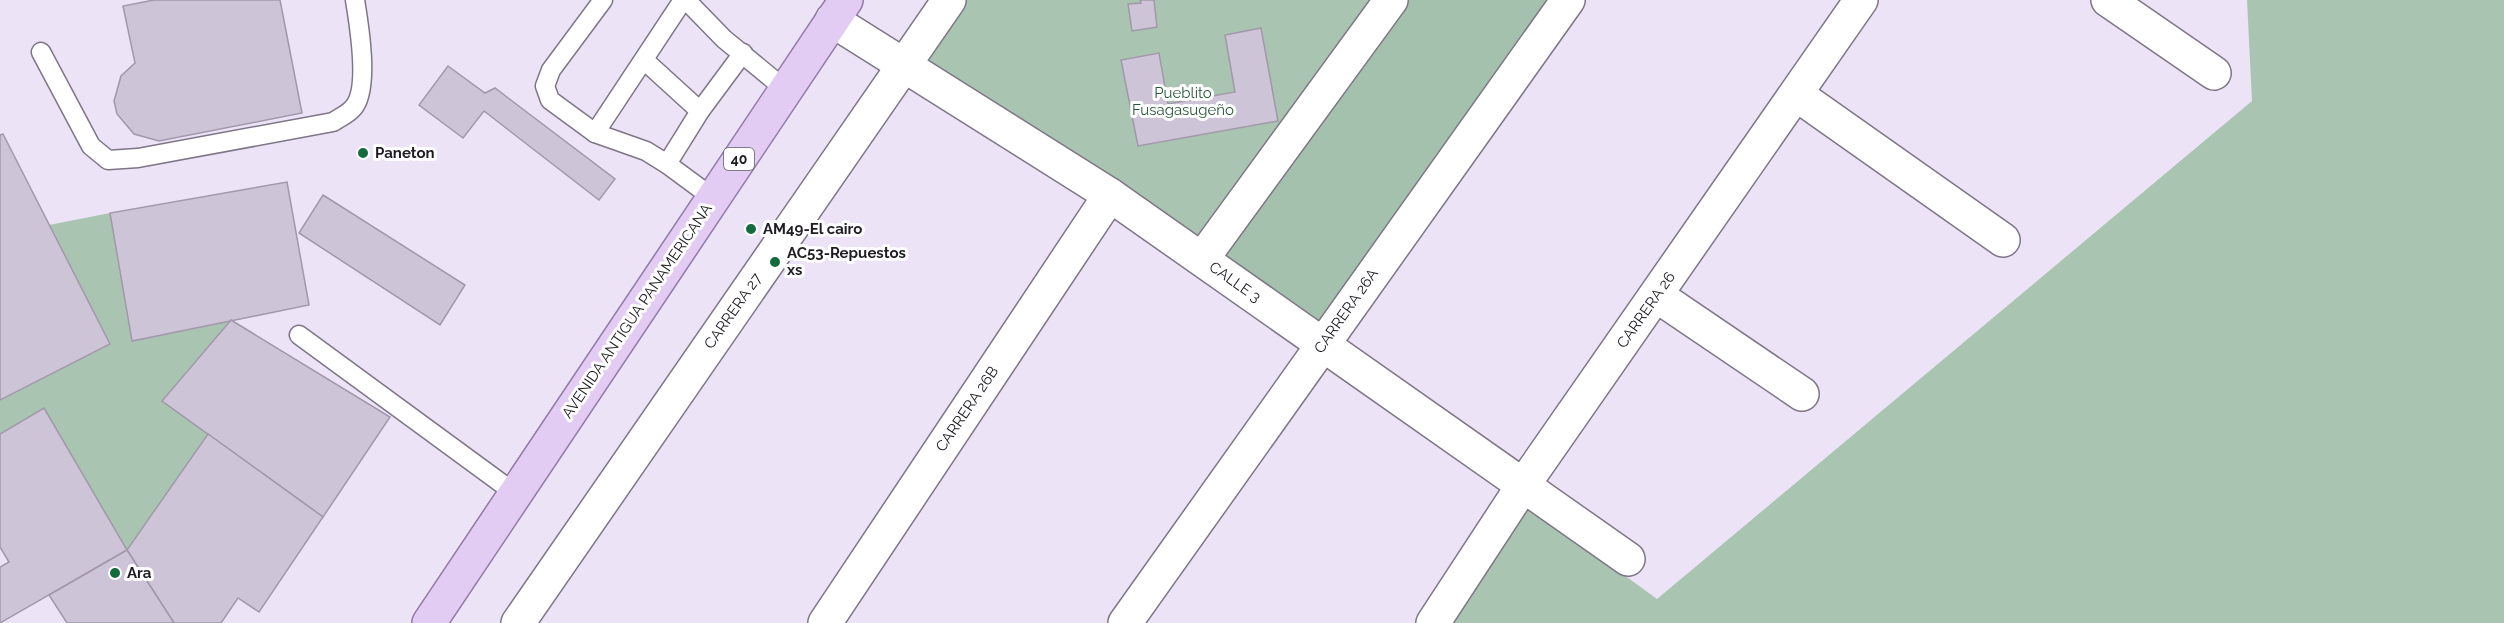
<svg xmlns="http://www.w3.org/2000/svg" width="2504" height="623" font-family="Raleway,sans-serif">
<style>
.green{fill:#a9c5b1}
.forest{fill:#a4c1ad}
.building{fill:#cec4d7;stroke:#a198aa;stroke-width:1.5}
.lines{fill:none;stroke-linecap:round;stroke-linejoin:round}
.service-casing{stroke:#7e7586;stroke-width:21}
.minor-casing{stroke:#7e7586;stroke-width:36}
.primary-casing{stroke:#9178a6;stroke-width:36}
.service{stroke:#fff;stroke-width:18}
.minor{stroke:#fff;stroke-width:33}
.primary{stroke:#e2ccf4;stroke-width:33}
.poi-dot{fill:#136b3e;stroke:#fff;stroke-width:2}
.labels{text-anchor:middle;stroke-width:6;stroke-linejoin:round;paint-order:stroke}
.shield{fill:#fff;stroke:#626065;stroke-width:1.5}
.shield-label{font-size:14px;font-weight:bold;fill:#1f1c23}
.park-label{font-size:15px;fill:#27583a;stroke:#fff}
.poi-label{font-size:15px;font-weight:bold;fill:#1f1c23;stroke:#fff;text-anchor:start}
.street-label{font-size:15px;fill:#1f1c23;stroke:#fff}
</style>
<rect width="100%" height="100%" fill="#ede3f6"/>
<g class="green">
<polygon points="967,0 1382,0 1206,245 925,61"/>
<polygon points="2247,0 2504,0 2504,623 1451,623 1528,505 1657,599 2252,101"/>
<polygon points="110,213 132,341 231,320 163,400 208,434 127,550 44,408 0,434 0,400 110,343 49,225"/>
</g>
<polygon class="forest" points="1382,0 1550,0 1319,323 1206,245"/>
<g class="building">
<polygon points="154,0 280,0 302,113 159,141 134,134 117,114 114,101 121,76 135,63 123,6"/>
<polygon points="1140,0 1154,0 1157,27 1132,31 1128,4 1141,3"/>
<polygon points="1261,28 1278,121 1138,146 1121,60 1159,53 1168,104 1235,92 1225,35"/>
<polygon points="448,66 485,93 495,88 615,179 599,200 484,111 463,138 419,105"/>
<polygon points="3,134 110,344 0,400 0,135"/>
<polygon points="287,182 309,305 132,341 110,213"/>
<polygon points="323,195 465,285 440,325 299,233"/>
<polygon points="231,320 390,417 323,517 162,401"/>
<polygon points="44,408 127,550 0,623 0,567 9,562 0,547 0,434"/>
<polygon points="208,434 323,517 259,612 238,598 221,623 174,623 127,550"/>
<polygon points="127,550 174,623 67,623 49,595"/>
</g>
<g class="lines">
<g class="service-casing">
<g id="service">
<polyline points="603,0 551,70 545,86 550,100 595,133 646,151 667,164 713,198"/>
<polyline points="686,0 724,39 786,90"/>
<path d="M41 52 91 146 108 160 138 158 333 122C339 118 348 114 353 108 370 90 359 24 355 0"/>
<polyline points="644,60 700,111"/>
<polyline points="595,133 683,0"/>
<polyline points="667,164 700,111 743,53"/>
<polyline points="299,335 516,494"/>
</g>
</g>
<g class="minor-casing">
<g id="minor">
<polyline points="2108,0 2214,73"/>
<polyline points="832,20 1110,195 1628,559"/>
<polyline points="1796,94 2003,240"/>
<polyline points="1202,259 1391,0"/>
<polyline points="1656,295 1802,394"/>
<polyline points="518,623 949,0"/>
<polyline points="825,623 1110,195"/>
<polyline points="1125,623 1568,0"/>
<polyline points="1433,623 1524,484 1861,0"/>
</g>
</g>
<g class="primary-casing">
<polyline id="primary" points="429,623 846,0"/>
</g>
<use href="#service" class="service"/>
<use href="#minor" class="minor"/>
<use href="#primary" class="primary"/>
</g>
<g class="poi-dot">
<circle cx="363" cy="153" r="6"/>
<circle cx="751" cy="229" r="6"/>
<circle cx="775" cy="262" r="6"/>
<circle cx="115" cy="573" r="6"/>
</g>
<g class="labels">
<rect class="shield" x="724" y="148" width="30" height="22" rx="4.5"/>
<g class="shield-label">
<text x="739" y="164">40</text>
</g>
<g class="park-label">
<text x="1183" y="98">Pueblito<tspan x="1183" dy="17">Fusagasugeño</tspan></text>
</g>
<g class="poi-label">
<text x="375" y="158">Paneton</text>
<text x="763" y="234">AM49-El cairo</text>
<text x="787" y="258">AC53-Repuestos<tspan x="787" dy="17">xs</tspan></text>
<text x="127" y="578">Ara</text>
</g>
<g class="street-label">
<text transform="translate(1235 282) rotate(35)" y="5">CALLE 3</text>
<text transform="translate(1646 310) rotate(-55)" y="5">CARRERA 26</text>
<text transform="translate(637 311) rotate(-56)" y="5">AVENIDA ANTIGUA PANAMERICANA</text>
<text transform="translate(733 311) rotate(-55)" y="5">CARRERA 27</text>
<text transform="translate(1346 311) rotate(-55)" y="5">CARRERA 26A</text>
<text transform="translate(967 409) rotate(-56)" y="5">CARRERA 26B</text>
</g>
</g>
</svg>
